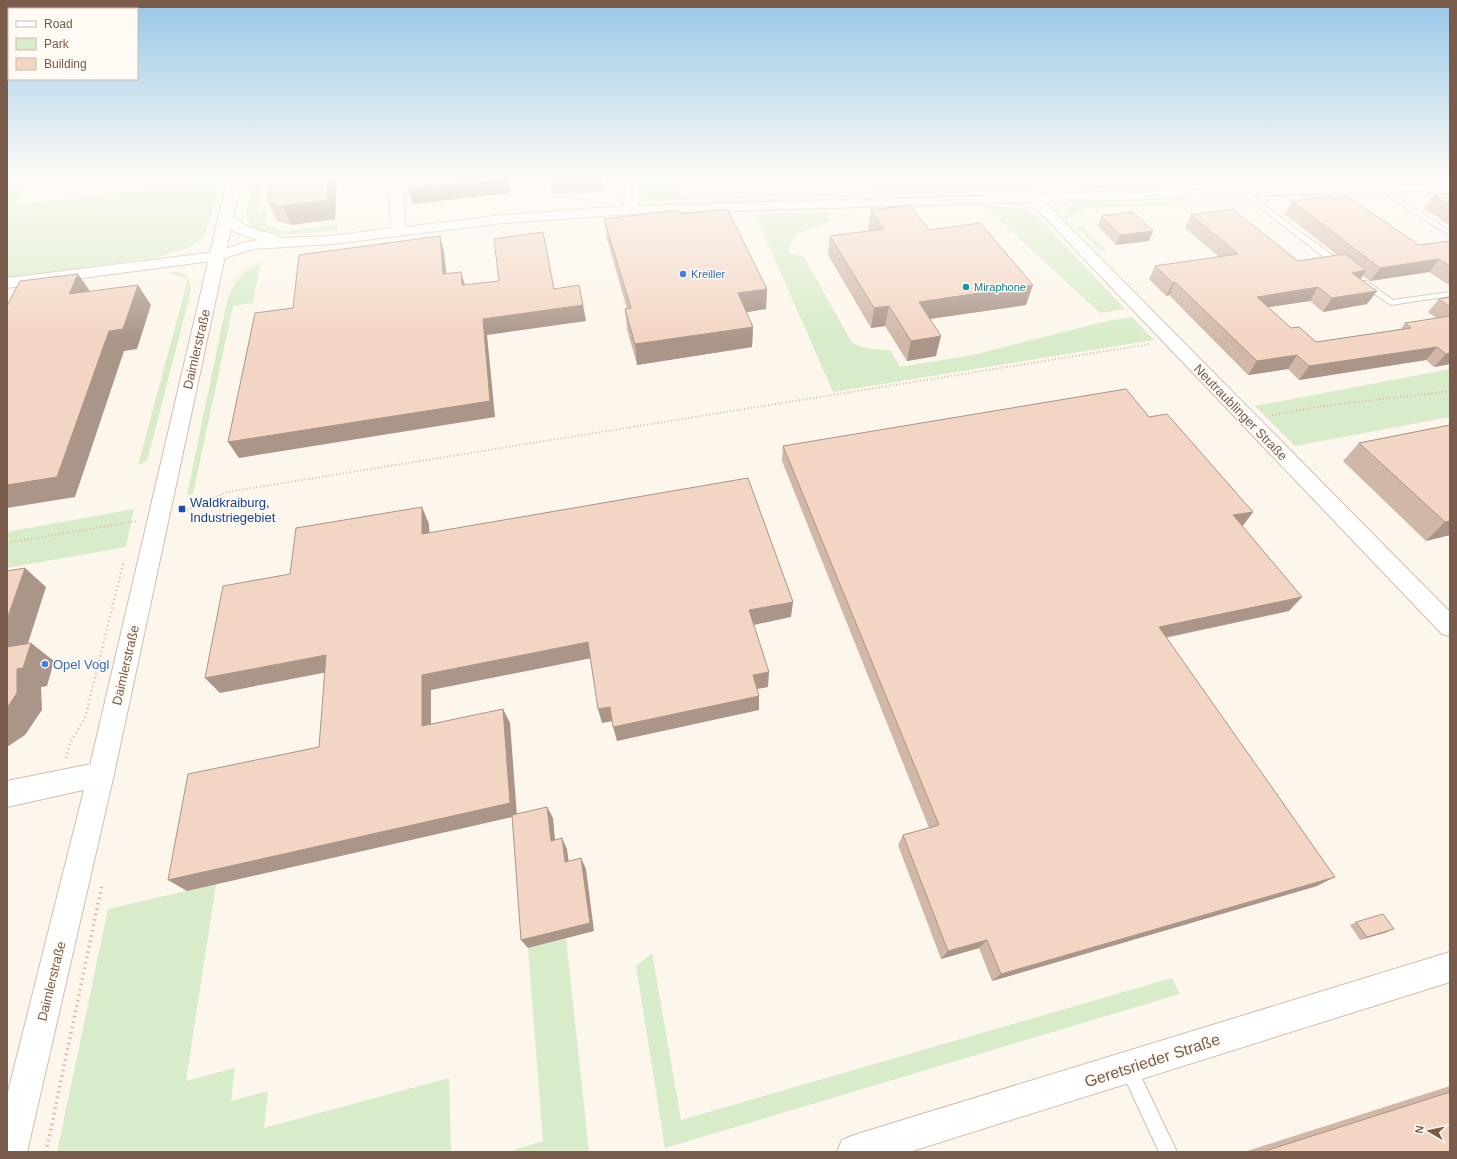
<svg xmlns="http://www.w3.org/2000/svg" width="1457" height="1159" font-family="Arial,sans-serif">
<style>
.green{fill:#d8ecc9}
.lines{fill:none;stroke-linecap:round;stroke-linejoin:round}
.service-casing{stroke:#d1beb0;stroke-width:2}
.minor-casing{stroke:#d1beb0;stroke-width:2}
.tertiary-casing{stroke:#d1beb0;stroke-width:2}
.path-far3{stroke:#d9b8a5;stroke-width:1.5;stroke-dasharray:0.5 2;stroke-linecap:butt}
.path-far2{stroke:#d9b8a5;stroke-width:2;stroke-dasharray:1 2.5;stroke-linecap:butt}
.path-far1{stroke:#d9b8a5;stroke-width:2.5;stroke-dasharray:1 3.5;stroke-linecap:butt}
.path{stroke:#d9b8a5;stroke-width:3.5;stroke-dasharray:1.5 4;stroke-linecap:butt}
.service{fill:#fff;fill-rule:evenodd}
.minor{fill:#fff;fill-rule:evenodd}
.tertiary{fill:#fff;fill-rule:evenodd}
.wall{fill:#d1b7a8}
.shaded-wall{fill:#aa9588}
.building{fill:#f3d5c3;stroke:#aa9588}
.shop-dot{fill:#3f7fe0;stroke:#fffaf3;stroke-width:1.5}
.culture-dot{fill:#0f9aa8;stroke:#fffaf3;stroke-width:1.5}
.transit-dot{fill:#1a4fb4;stroke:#fffaf3;stroke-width:1.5}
.labels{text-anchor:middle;stroke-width:3;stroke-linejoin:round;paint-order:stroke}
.far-shop-label{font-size:11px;fill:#366cbe;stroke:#fffaf3;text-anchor:start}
.far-culture-label{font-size:11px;fill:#0d838f;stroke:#fffaf3;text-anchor:start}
.street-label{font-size:13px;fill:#7a5c4d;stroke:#fffaf3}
.transit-label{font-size:13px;fill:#164399;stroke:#fffaf3;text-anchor:start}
.shop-label{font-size:13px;fill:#366cbe;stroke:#fffaf3;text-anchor:start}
.near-street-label{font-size:16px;fill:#7a5c4d;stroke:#fffaf3}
</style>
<rect width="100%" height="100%" fill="#fdf6ec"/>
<g class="green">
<path d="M7 177H30L14 205 214 182 215 177H221L207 230C200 246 183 250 167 253V255L153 258 7 278Z"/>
<path d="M252 177H263L257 213 266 212 267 226 285 231 338 224V230C311 233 275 239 250 225L246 215Z"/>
<polygon points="638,177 762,177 679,180 680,197 834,192 835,195 645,201 638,192"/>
<polygon points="1173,177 1190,177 1196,184 870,194 868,189 1176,182"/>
<path d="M1245 200 1248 202 1085 208 1074 213V217L1066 218 1064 214C1066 207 1072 206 1078 204Z"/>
<path d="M984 206C1004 206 1021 206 1038 217L1125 309 1100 313Z"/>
<path d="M827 212 829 221C809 234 797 223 788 252L804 257 852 343C865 349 876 350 890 350L900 367 973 355 1107 321 1132 317 1154 340 833 392 755 214Z"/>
<polygon points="1082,226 1106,250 1100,251 1076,227"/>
<path d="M260 264 253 303 233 306 193 494 187 495 227 301C233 283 242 271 260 264Z"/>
<path d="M167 272C184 272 190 273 191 291L147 461 138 465 188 279Z"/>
<polygon points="1450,369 1450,417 1295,446 1255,406"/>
<polygon points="134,509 126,547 7,568 7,532"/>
<polygon points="216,884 186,1081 235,1068 231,1101 268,1091 264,1128 449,1078 451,1152 57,1152 108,909"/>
<polygon points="566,938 589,1152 507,1152 543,1141 528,948"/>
<polygon points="652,953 681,1120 1172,978 1180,994 665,1148 636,966"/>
</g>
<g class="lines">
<g class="service-casing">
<g id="service">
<polygon points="1377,187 1381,187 1450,231 1450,236 1377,189"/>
<polygon points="1240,190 1244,190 1344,264 1344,268 1338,268 1240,192"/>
<polygon points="1361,281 1367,281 1393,300 1450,292 1450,296 1391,305 1361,285"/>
<polygon points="1128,1060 1134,1062 1177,1152 1159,1152 1120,1068 1122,1062"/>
</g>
</g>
<g class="minor-casing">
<g id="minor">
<path d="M389 177H403L405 227 503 215 624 206 625 177H639L638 206 1450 182V190L1045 202 1450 612V636L1442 634 1030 202 631 214 503 223 332 244 253 249 218 260 7 288V278L216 252 246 242 259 240C244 236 228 231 219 218L221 215C232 212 237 222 247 226 257 231 267 232 278 235L280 238 332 236 391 228Z"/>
<polygon points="101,762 110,765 114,774 110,783 101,786 7,807 7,781"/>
<polygon points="1450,952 1450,982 909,1152 837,1152 842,1140 854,1135"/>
</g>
</g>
<g class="tertiary-casing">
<polygon id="tertiary" points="228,177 242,177 114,774 27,1152 7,1152 7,1096 88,774"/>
</g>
<g class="path-far3">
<polyline points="7,197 20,177"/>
<polyline points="232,283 243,271 264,261"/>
</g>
<g class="path-far2">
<polyline points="1272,415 1316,407 1450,391"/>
<polyline points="181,513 227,492 1150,344"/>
<polyline points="7,543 137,521"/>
</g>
<polyline class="path-far1" points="66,758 70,743 85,718 124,560"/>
<polyline class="path" points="46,1152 102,885"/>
<use href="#service" class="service"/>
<use href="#minor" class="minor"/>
<use href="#tertiary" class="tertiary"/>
</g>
<g class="wall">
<polygon points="272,177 337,177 335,219 291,225 277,221 268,202"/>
<polygon points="602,177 602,192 552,194 550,181"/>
<polygon points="1450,193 1450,226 1424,208 1433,195"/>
<polygon points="1292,201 1419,245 1450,241 1450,286 1429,272 1370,281 1363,276 1361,279 1367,304 1323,312 1310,301 1268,307 1291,328 1316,342 1401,329 1405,323 1436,318 1428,312 1439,299 1450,297 1450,364 1434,367 1426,360 1299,380 1288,369 1248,375 1169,295 1166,296 1149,279 1155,266 1219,257 1185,228 1191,215 1298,261 1337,255 1285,214"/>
<polygon points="871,210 929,230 1026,305 930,319 936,356 907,361 885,326 871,328 828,255 830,236 869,231 868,229"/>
<polygon points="680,214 767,289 766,309 746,312 753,327 752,347 637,365 627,329 625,309 627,309 607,239 604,219"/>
<polygon points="1101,216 1153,231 1149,241 1116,245 1098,226"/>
<polygon points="1149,417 1253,512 1242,526 1289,611 1166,638 1317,886 992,981 979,948 941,959 898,845 903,835 929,828 782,461 783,446"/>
<polygon points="1450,425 1450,535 1426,541 1343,461 1359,443"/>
<polygon points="1356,922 1387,932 1360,940 1350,925"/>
<polygon points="1450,1086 1450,1152 1244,1152"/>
</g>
<g class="shaded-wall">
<polygon points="328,177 337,177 335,219 291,225 282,206"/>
<polygon points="508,177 510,193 413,204 408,189"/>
<polygon points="600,177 602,177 602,192 600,179"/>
<polygon points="1153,231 1149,241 1116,245 1120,235"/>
<polygon points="440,236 444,251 448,290 443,274"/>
<polygon points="1439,259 1429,272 1370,281 1380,268"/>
<polygon points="1366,270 1357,284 1352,273"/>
<polygon points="461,272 466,288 462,285"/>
<polygon points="78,274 92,294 69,294"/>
<polygon points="1175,282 1169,295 1166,296 1173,283"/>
<polygon points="138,285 151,305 137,349 124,351 75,497 7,508 7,485 109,331"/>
<polygon points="1033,285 1026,305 915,321 919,302"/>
<polygon points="1318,287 1310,301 1249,310 1257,297"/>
<polygon points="767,289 766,309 737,314 738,293"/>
<polygon points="1377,291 1367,304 1323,312 1332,298"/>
<polygon points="583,305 586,321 487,335 495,417 239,458 228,442 483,319"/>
<polygon points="889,306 885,326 871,328 874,308"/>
<polygon points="753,327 752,347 637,365 635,344"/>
<polygon points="941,336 936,356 907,361 911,341"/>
<polygon points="1437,347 1426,360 1299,380 1309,366"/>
<polygon points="1450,353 1450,364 1434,367 1446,354"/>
<polygon points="1297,355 1288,369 1248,375 1257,361"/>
<polygon points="422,507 429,524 430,551 422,534"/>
<polygon points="1253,512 1242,527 1233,515"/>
<polygon points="1450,521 1450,535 1426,541 1445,522"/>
<polygon points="25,568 46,587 20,668 7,658 7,619"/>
<polygon points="1302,597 1289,611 1148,641 1159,627"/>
<polygon points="793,602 791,617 749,626 749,610"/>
<polygon points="588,642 592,658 431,690 431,740 422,726 422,675"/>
<polygon points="31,643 54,661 47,686 41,687 42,710 25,735 7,747 7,708 17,669"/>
<polygon points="326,655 338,670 220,693 205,678"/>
<polygon points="769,672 768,687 752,690 753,675"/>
<polygon points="759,696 759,710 617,741 613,727"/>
<polygon points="610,707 613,721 602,723 598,709"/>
<polygon points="503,709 510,723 517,816 187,891 168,880"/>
<polygon points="547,807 553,818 556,851 551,841"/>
<polygon points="562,838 567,849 570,872 565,862"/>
<polygon points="581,858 586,869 594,931 528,948 521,940"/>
<polygon points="1335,877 1317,886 992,981 1001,974"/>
<polygon points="1394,929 1387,932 1360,940 1367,937"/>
<polygon points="987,940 979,948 941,959 948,951"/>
</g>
<g class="building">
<polygon points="272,177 328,177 327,200 282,206 268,202"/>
<polygon points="409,177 506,177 507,179 408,189"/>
<polygon points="550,177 600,177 600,179 550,181"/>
<polygon points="1450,193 1450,206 1433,195"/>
<polygon points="1332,196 1335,198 1347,196 1419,245 1450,241 1450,266 1439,259 1380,268 1292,201"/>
<polygon points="910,205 929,230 980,223 1033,285 919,302 941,336 911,341 889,306 874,308 830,236 884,229 871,210"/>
<polygon points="727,209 767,289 738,293 753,327 635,344 625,309 631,308 604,219 678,210 680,214"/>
<polygon points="1232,209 1298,261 1345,254 1366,270 1352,273 1377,291 1332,298 1318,287 1257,297 1291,328 1299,327 1316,342 1411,328 1405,323 1450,316 1450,353 1446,354 1437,347 1309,366 1297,355 1257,361 1175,282 1173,283 1155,266 1238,254 1191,215"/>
<polygon points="1133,212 1153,231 1120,235 1101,216"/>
<polygon points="543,232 554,289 579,285 583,305 483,319 490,401 228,442 255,313 293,308 299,255 440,236 443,274 461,272 462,285 499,281 494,239"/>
<polygon points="78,274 69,294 138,285 123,329 109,331 57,477 7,485 7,306 20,281"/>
<polygon points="1450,297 1450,307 1439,299"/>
<polygon points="1126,389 1149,417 1167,414 1253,512 1233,515 1302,597 1159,627 1335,877 1001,974 987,940 948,951 903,835 939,825 783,446"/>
<polygon points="1450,425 1450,521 1445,522 1359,443"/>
<polygon points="748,478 793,602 749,610 769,672 753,675 759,696 613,727 610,707 598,709 588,642 422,675 422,726 503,709 510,803 168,880 188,774 319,747 326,655 205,678 223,586 290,574 296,528 422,507 422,534"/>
<polygon points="25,568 7,619 7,571"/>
<polygon points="31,643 23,668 17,669 17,693 7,708 7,647"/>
<polygon points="547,807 551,841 562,838 565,862 581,858 590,923 521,940 512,815"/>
<polygon points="1383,914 1394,929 1367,937 1356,922"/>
<polygon points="1450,1092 1450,1152 1262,1152"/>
</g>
<linearGradient id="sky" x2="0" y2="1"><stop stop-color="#97c7e8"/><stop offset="0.52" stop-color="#fefbf6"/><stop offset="1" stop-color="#fefbf6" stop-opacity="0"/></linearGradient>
<rect width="1457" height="340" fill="url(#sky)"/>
<g class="shop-dot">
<circle cx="683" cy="274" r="4"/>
<circle cx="45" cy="664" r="4"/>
</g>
<circle class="culture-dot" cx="966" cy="287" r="4"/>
<rect class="transit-dot" x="178" y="505" width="8" height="8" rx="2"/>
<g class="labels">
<g class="far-shop-label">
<text x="691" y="278">Kreiller</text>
</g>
<g class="far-culture-label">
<text x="974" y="291">Miraphone</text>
</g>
<g class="street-label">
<text transform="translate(196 349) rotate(-77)" y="5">Daimlerstraße</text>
<text transform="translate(1241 412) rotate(46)" y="5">Neutraublinger Straße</text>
<text transform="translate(125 665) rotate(-77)" y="5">Daimlerstraße</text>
<text transform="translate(51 981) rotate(-76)" y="5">Daimlerstraße</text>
</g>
<g class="transit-label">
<text x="190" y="507">Waldkraiburg,<tspan x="190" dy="15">Industriegebiet</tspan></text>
</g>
<g class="shop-label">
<text x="53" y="669">Opel Vogl</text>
</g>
<g class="near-street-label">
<text transform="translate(1152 1060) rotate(-18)" y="6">Geretsrieder Straße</text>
</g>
</g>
<rect width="1457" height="1159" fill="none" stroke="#7a5c4d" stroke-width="16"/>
<rect x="8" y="8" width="130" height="72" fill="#fffaf3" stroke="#cabbb1"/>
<rect x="16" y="21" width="20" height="6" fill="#ffffff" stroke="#cabbb1"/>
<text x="44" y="28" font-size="12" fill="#7a5c4d">Road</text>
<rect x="16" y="38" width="20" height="12" fill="#d8ecc9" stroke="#cabbb1"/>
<text x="44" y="48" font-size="12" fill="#7a5c4d">Park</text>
<rect x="16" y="58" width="20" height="12" fill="#f3d5c3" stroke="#cabbb1"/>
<text x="44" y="68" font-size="12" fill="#7a5c4d">Building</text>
<g transform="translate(1429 1131) rotate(279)" stroke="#fffaf3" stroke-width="3" paint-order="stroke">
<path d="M0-3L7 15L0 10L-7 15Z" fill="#7a5c4d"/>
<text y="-6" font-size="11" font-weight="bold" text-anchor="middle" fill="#7a5c4d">N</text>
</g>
</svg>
